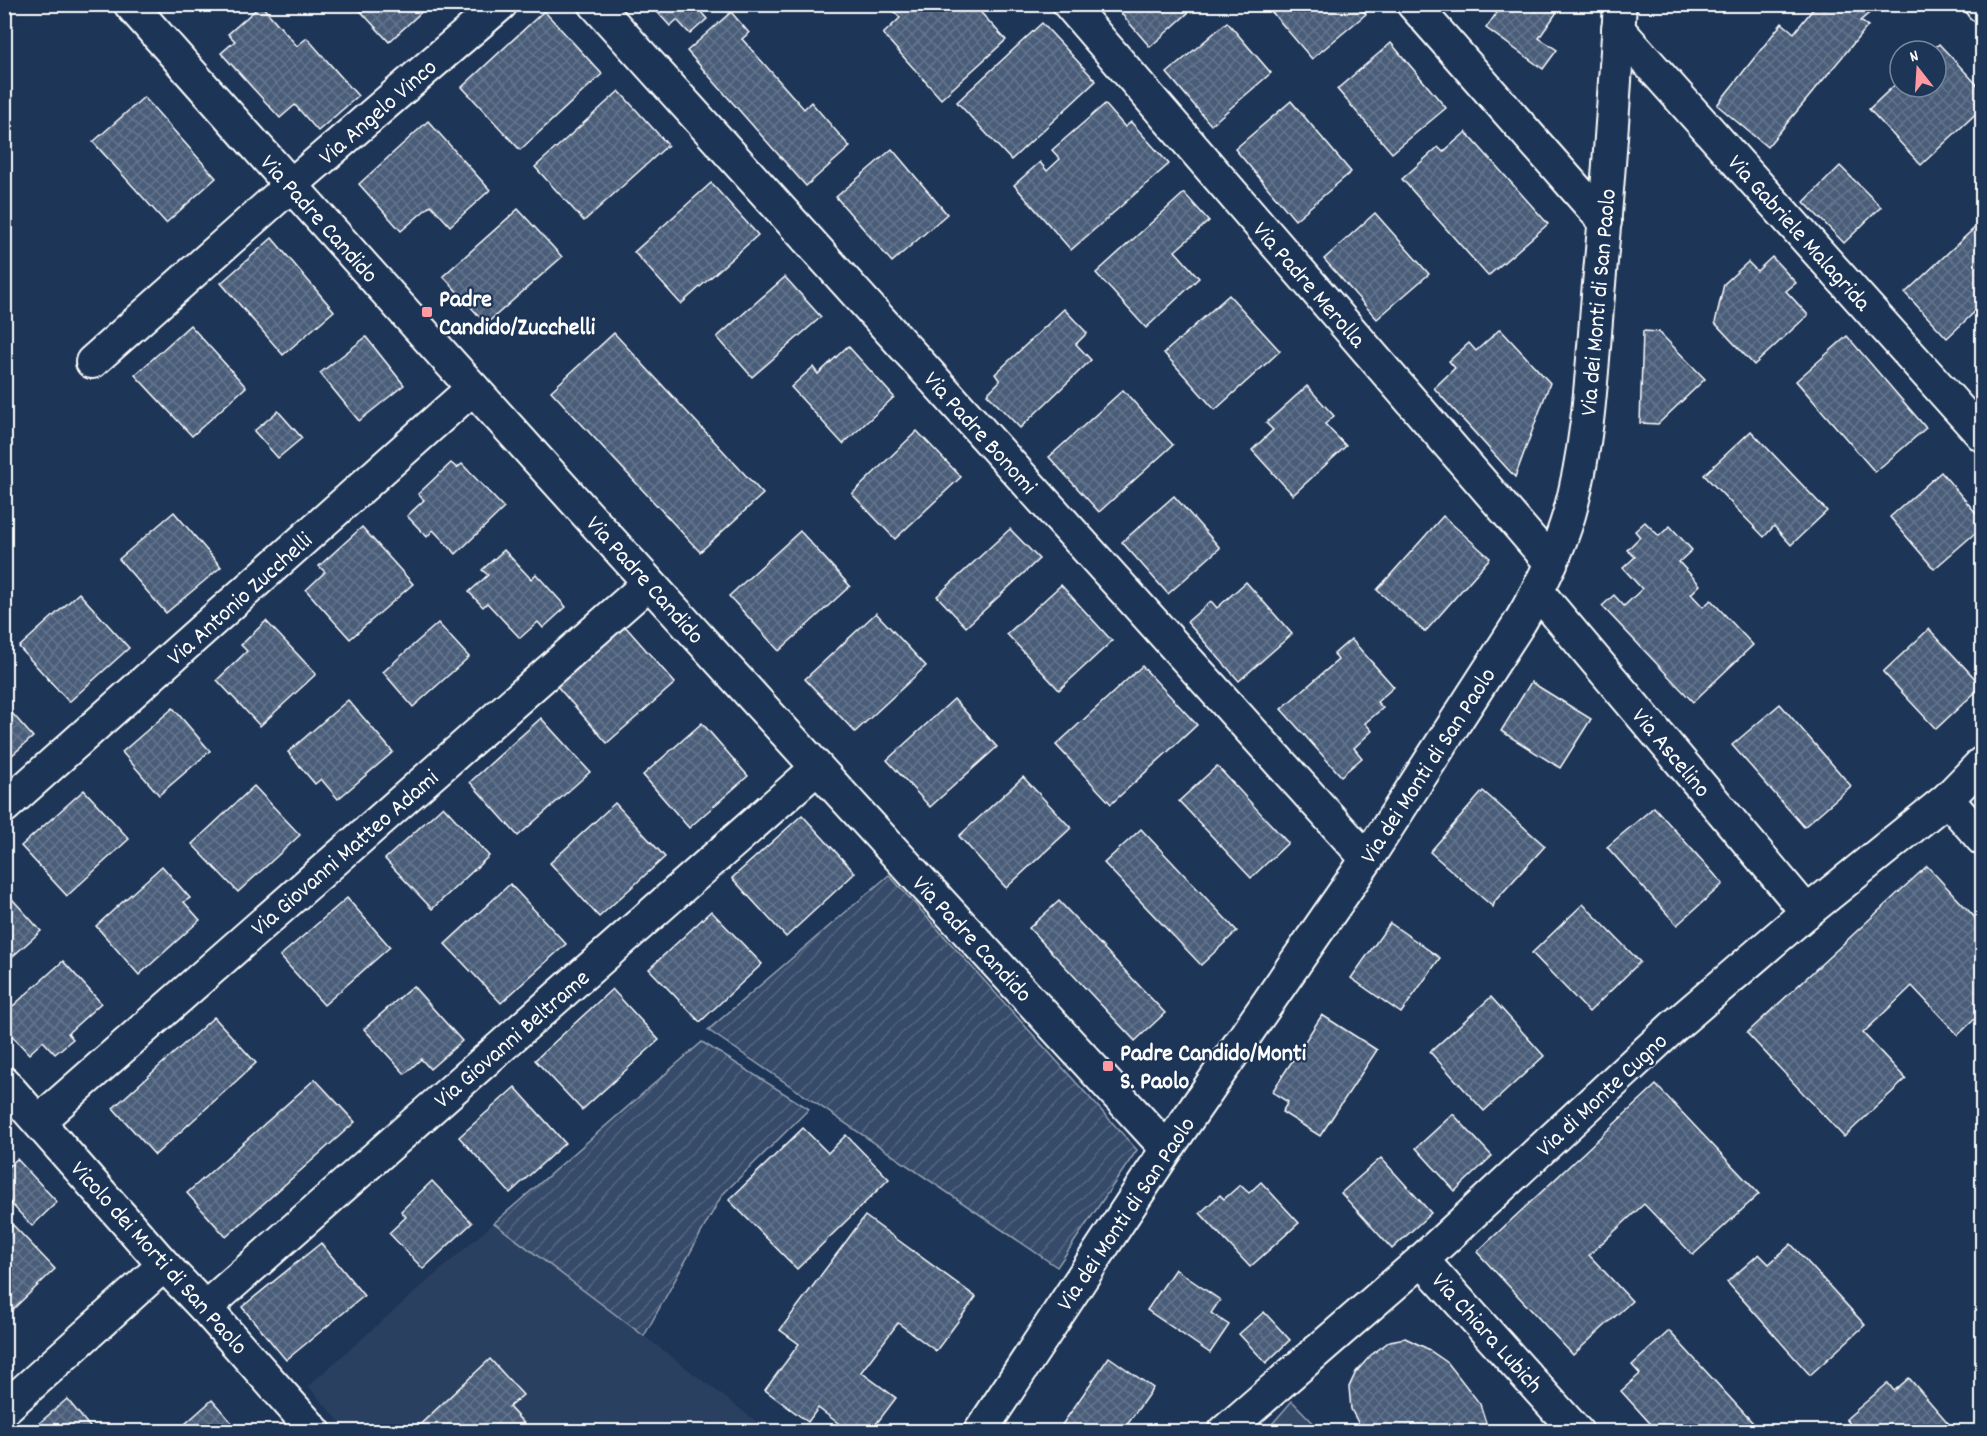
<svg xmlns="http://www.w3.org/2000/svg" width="1987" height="1436" font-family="Dekko,sans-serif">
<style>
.built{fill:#2a4161}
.grass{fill:#364b69;stroke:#9aa5b4;stroke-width:1.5}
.garden{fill:url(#garden-furrows);stroke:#9aa5b4;stroke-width:1.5}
.building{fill:url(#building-cross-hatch);stroke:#fff;stroke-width:1.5}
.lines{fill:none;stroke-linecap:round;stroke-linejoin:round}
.street-casing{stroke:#fff;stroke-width:36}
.street{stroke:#1d3557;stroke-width:32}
.poi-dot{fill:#ff9aa2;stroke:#1d3557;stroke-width:2}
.labels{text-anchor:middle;stroke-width:4.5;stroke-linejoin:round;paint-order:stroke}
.street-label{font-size:24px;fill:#fff;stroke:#1d3557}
.poi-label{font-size:24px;font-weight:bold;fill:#fff;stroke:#1d3557;text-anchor:start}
</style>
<defs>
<pattern id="garden-furrows" width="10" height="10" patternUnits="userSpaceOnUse" patternTransform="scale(1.5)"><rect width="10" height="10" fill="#364b69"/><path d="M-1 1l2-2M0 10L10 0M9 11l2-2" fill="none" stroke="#546680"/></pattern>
<pattern id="building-cross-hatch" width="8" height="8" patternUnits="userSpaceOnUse" patternTransform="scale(1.5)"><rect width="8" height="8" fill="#4a5d79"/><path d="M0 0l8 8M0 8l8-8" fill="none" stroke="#65758d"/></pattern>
</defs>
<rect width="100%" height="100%" fill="#1d3557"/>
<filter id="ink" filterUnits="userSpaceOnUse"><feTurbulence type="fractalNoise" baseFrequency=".0167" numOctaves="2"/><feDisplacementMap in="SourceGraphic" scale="12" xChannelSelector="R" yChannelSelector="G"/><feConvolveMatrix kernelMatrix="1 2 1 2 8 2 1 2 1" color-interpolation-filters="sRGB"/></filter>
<g filter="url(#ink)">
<polygon class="built" points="494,1223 644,1336 769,1431 348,1431 308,1386"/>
<polygon class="grass" points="1292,1401 1321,1431 1266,1431"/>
<g class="garden">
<polygon points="889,875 1137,1150 1057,1267 708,1030"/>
<polygon points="702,1042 809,1109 722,1195 644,1336 494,1223"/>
</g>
<g class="building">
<polygon points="354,4 430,4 389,42"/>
<polygon points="650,4 694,4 707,19 690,34 677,20 670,26"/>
<polygon points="890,4 973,4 1006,40 941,99 883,34 900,18 889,6"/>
<polygon points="1113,4 1198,4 1150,47"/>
<polygon points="1265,4 1358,4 1366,14 1312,59"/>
<polygon points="1503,4 1546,4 1557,12 1539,38 1557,50 1543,69 1486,28"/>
<polygon points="1817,4 1880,4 1860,21 1868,26 1767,147 1717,105 1782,23 1794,33"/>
<polygon points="261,5 297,46 307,38 358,96 318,131 295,105 280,118 221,53 235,41 228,34"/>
<polygon points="544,11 602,74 520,150 462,87"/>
<polygon points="731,12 749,33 742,39 804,109 811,102 850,147 806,186 687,51"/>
<polygon points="1227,22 1271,73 1211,125 1167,73"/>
<polygon points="1042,23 1096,81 1011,160 957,102"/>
<polygon points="1391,43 1446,108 1392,153 1337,89"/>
<polygon points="1939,44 1982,90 1982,108 1921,165 1869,109 1900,80 1900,87 1936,87 1936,51 1931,51"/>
<polygon points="619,91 668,145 584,221 535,167"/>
<polygon points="144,97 216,178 166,223 93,142"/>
<polygon points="1291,101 1351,172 1295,220 1235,149"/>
<polygon points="1105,104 1125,127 1131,122 1169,164 1071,250 1014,185 1040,162 1047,171 1060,159 1052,150"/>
<polygon points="428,121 490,190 450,226 431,205 401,231 359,184"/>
<polygon points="1466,132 1548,224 1488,276 1402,179 1438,147 1443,152"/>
<polygon points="892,149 947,214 892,262 836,197"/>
<polygon points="1840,166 1881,207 1844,243 1804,202"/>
<polygon points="711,183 758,235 681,304 634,252"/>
<polygon points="1184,193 1209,221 1175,251 1199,278 1146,328 1096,273"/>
<polygon points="518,209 562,257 486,324 443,276"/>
<polygon points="1375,213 1429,274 1377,319 1324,259"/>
<polygon points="1982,221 1982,305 1947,338 1905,293"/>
<polygon points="272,238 334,311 283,355 221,283"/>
<polygon points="1772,257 1796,283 1786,291 1808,315 1754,365 1715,323 1724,284 1748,262 1757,271"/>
<polygon points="785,277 821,317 752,377 717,337"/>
<polygon points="1229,295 1280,351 1215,410 1164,353"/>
<polygon points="1064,309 1087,333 1076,344 1091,360 1020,428 987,394 1000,381 995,374"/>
<polygon points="190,325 246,387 192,436 135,375"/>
<polygon points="1500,329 1550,383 1515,477 1434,388 1455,368 1449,361 1469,343 1476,351"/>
<polygon points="1643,331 1659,332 1705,379 1658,424 1640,423"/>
<polygon points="614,333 763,494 700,552 551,391"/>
<polygon points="1847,336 1926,428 1875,472 1796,381"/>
<polygon points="366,337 404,385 359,421 320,373"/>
<polygon points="848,346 894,397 843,444 791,387 813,367 818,374"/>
<polygon points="1307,386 1334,416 1325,424 1346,446 1293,495 1252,450 1273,430 1266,423"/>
<polygon points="1123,390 1173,445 1099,512 1049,457"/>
<polygon points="278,411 302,438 278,458 254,431"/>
<polygon points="917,431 961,477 895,539 852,494"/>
<polygon points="1751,431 1827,511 1791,545 1774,526 1764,537 1704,475"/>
<polygon points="451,463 457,468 462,464 504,508 456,554 433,530 427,537 407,516 424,500 418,494"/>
<polygon points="1941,472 1982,520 1982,527 1934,569 1890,517"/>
<polygon points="1174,496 1220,548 1168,594 1122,542"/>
<polygon points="174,512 221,567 166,613 119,559"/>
<polygon points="1443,516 1490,558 1425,632 1377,590"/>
<polygon points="1645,522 1659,536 1670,526 1692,550 1679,562 1700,585 1691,594 1703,607 1711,600 1753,645 1693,702 1602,606 1614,595 1624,606 1642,589 1623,568 1635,557 1627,550 1640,537 1635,531"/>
<polygon points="362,527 413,584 350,639 306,590 325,572 319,566"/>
<polygon points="1010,529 1039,559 966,627 937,596"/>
<polygon points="800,531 850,586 779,651 729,596"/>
<polygon points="504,550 531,579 536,574 566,607 543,628 538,622 520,638 487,603 483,607 469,592 488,575 482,570"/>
<polygon points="1246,582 1292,634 1239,681 1187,622 1211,601 1217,608"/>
<polygon points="1061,585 1112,641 1059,690 1007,634"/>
<polygon points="79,593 129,648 69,702 19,647"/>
<polygon points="876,613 926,666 855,732 805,679"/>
<polygon points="266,621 316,674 260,726 217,680 247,651 241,645"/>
<polygon points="438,623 469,657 413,707 383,672"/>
<polygon points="624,625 675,683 607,743 556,685"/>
<polygon points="1929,629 1982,686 1936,729 1883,672"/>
<polygon points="1351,639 1394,687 1377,702 1383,708 1365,723 1372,731 1354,748 1362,758 1341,776 1281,709 1338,660 1334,654"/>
<polygon points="1142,666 1197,725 1111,804 1056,745"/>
<polygon points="1531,682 1591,719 1560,768 1501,731"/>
<polygon points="954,699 997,747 930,807 887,760"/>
<polygon points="348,700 393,752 338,799 321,779 315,784 288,752"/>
<polygon points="4,704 33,737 4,762"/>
<polygon points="1780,704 1851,786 1804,827 1732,745"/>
<polygon points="173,708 210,751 159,795 122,752"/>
<polygon points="541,718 590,772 518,836 470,782"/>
<polygon points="702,723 748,776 689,828 643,775"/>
<polygon points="1217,766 1288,843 1251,878 1179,801"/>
<polygon points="1023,777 1071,828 1006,888 959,836"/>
<polygon points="254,786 300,835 238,892 192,844"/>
<polygon points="84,790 129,839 67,896 21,846"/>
<polygon points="1483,791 1545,846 1495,901 1493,907 1430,852"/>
<polygon points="615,803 665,857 599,917 550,863"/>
<polygon points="443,806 489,856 432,909 385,859"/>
<polygon points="1654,807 1723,884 1677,925 1607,847"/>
<polygon points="802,815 855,873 786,937 732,878"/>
<polygon points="1141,829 1237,931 1201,965 1104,863"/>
<polygon points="162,866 190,898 184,902 200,920 139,975 96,926"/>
<polygon points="1927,866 1982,925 1982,1012 1958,1035 1912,986 1863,1033 1906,1079 1844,1137 1747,1033"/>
<polygon points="510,884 566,944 501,1003 445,944"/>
<polygon points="4,890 41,931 4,964"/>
<polygon points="347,898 390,947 324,1005 280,956"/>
<polygon points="1059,901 1165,1013 1135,1041 1029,928"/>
<polygon points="1583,904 1640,962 1589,1012 1532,953"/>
<polygon points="711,911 762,964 700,1022 649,969"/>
<polygon points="1390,923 1440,958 1401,1013 1351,978"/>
<polygon points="63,961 101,1003 68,1033 73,1039 55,1054 43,1041 29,1054 4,1027 4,1014"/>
<polygon points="413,986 462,1041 430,1069 421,1059 405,1074 364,1029"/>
<polygon points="612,989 659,1040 582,1110 535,1060"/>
<polygon points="1491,997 1544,1056 1484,1111 1430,1052"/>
<polygon points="1322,1015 1377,1050 1320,1136 1282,1112 1288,1102 1272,1092"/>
<polygon points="214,1017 256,1063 155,1155 113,1108"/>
<polygon points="315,1079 355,1122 226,1237 187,1193"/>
<polygon points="1656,1085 1759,1194 1693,1255 1644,1204 1589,1255 1632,1301 1573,1355 1477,1252"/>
<polygon points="515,1087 565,1143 510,1193 459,1137"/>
<polygon points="1453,1114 1492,1156 1455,1191 1416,1148"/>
<polygon points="803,1128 828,1153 846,1135 889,1179 797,1269 729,1200"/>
<polygon points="1381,1158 1431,1213 1392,1249 1341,1193"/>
<polygon points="17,1159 57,1202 32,1226 4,1196 4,1170"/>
<polygon points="432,1181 472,1223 423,1269 389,1233 406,1217 401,1211"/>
<polygon points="1261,1182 1299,1223 1250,1267 1200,1213 1220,1195 1224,1199 1240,1185 1249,1193"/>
<polygon points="865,1216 976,1297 936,1351 898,1323 861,1372 896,1398 870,1432 850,1432 818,1408 808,1422 765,1390 799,1344 780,1330"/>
<polygon points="13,1225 55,1269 9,1313 4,1308 4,1233"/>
<polygon points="321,1243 364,1296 286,1360 242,1307"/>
<polygon points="1791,1244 1865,1325 1810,1375 1727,1282 1759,1254 1769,1264"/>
<polygon points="1175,1269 1220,1300 1211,1313 1229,1325 1210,1353 1147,1310"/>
<polygon points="1264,1312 1290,1340 1266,1363 1239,1334"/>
<polygon points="1669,1331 1753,1423 1743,1432 1658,1432 1621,1391 1640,1374 1632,1365"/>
<polygon points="1405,1338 1426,1348 1448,1363 1480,1404 1489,1432 1363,1432 1351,1409 1349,1387 1356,1372 1371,1355 1390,1341"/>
<polygon points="1109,1357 1153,1388 1122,1432 1057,1432"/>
<polygon points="490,1359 523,1395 509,1407 532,1432 412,1432"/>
<polygon points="1909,1378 1956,1432 1857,1432 1846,1419 1888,1383 1894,1391"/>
<polygon points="67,1399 94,1432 29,1432"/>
<polygon points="212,1400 240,1432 176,1432"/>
</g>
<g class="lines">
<g class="street-casing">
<g id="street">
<path d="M130 4C471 390 818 770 1167 1149"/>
<polyline points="595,4 1367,859"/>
<polyline points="1069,4 1551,563"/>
<polyline points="1413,4 1605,222"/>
<polyline points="1981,4 1982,6"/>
<polyline points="1618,29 1982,435"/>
<polyline points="92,362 290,186 501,4"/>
<polyline points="1538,592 1807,912"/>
<polyline points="1947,799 1982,839"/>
<polyline points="4,807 473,388"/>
<polyline points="4,1083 164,1265 205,1308 315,1432"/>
<polyline points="39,1121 649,583"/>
<polyline points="1422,1260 1577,1432"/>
<polyline points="205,1308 817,768"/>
<polyline points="4,1409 164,1265"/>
<path d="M980 1432 1167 1149 1367 859 1520 622C1540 588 1558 553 1569 515 1589 444 1592 368 1598 295 1607 198 1614 101 1620 4"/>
<polyline points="1224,1432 1422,1260 1673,1027 1807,912 1947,799 1982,763"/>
</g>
</g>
<use href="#street" class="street"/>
</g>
</g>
<g class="poi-dot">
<rect x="421" y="306" width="12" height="12" rx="3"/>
<rect x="1102" y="1060" width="12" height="12" rx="3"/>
</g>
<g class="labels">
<g class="street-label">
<text transform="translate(377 111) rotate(-41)" y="8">Via Angelo Vinco</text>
<text transform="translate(320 218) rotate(48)" y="8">Via Padre Candido</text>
<text transform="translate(1800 232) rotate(48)" y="8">Via Gabriele Malagrida</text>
<text transform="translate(1310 284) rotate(49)" y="8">Via Padre Merolla</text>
<text transform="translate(1597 302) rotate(-85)" y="8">Via dei Monti di San Paolo</text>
<text transform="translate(981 432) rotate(48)" y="8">Via Padre Bonomi</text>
<text transform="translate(646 579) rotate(48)" y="8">Via Padre Candido</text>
<text transform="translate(239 598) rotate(-42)" y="8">Via Antonio Zucchelli</text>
<text transform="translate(1672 752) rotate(50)" y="8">Via Ascelino</text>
<text transform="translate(1427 765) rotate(-57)" y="8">Via dei Monti di San Paolo</text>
<text transform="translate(344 852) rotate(-41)" y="8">Via Giovanni Matteo Adami</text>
<text transform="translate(973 938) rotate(47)" y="8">Via Padre Candido</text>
<text transform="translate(511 1038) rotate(-41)" y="8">Via Giovanni Beltrame</text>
<text transform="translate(1601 1094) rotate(-43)" y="8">Via di Monte Cugno</text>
<text transform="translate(1125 1213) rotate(-56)" y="8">Via dei Monti di San Paolo</text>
<text transform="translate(160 1257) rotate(48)" y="8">Vicolo dei Morti di San Paolo</text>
<text transform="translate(1488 1332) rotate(48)" y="8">Via Chiara Lubich</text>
</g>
<g class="poi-label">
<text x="439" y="306">Padre<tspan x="439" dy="28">Candido/Zucchelli</tspan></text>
<text x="1120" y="1060">Padre Candido/Monti<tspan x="1120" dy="28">S. Paolo</tspan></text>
</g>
</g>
<rect width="1987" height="1436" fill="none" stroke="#1d3557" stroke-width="24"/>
<rect x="12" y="12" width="1963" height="1412" fill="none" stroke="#fff" stroke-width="2" filter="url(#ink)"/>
<g transform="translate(1918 69) rotate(343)"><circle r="28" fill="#1d3557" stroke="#77869a" stroke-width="1.5"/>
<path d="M0-4.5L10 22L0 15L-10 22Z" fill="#ff9aa2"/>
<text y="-9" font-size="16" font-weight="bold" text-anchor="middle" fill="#ffffff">N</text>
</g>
</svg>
